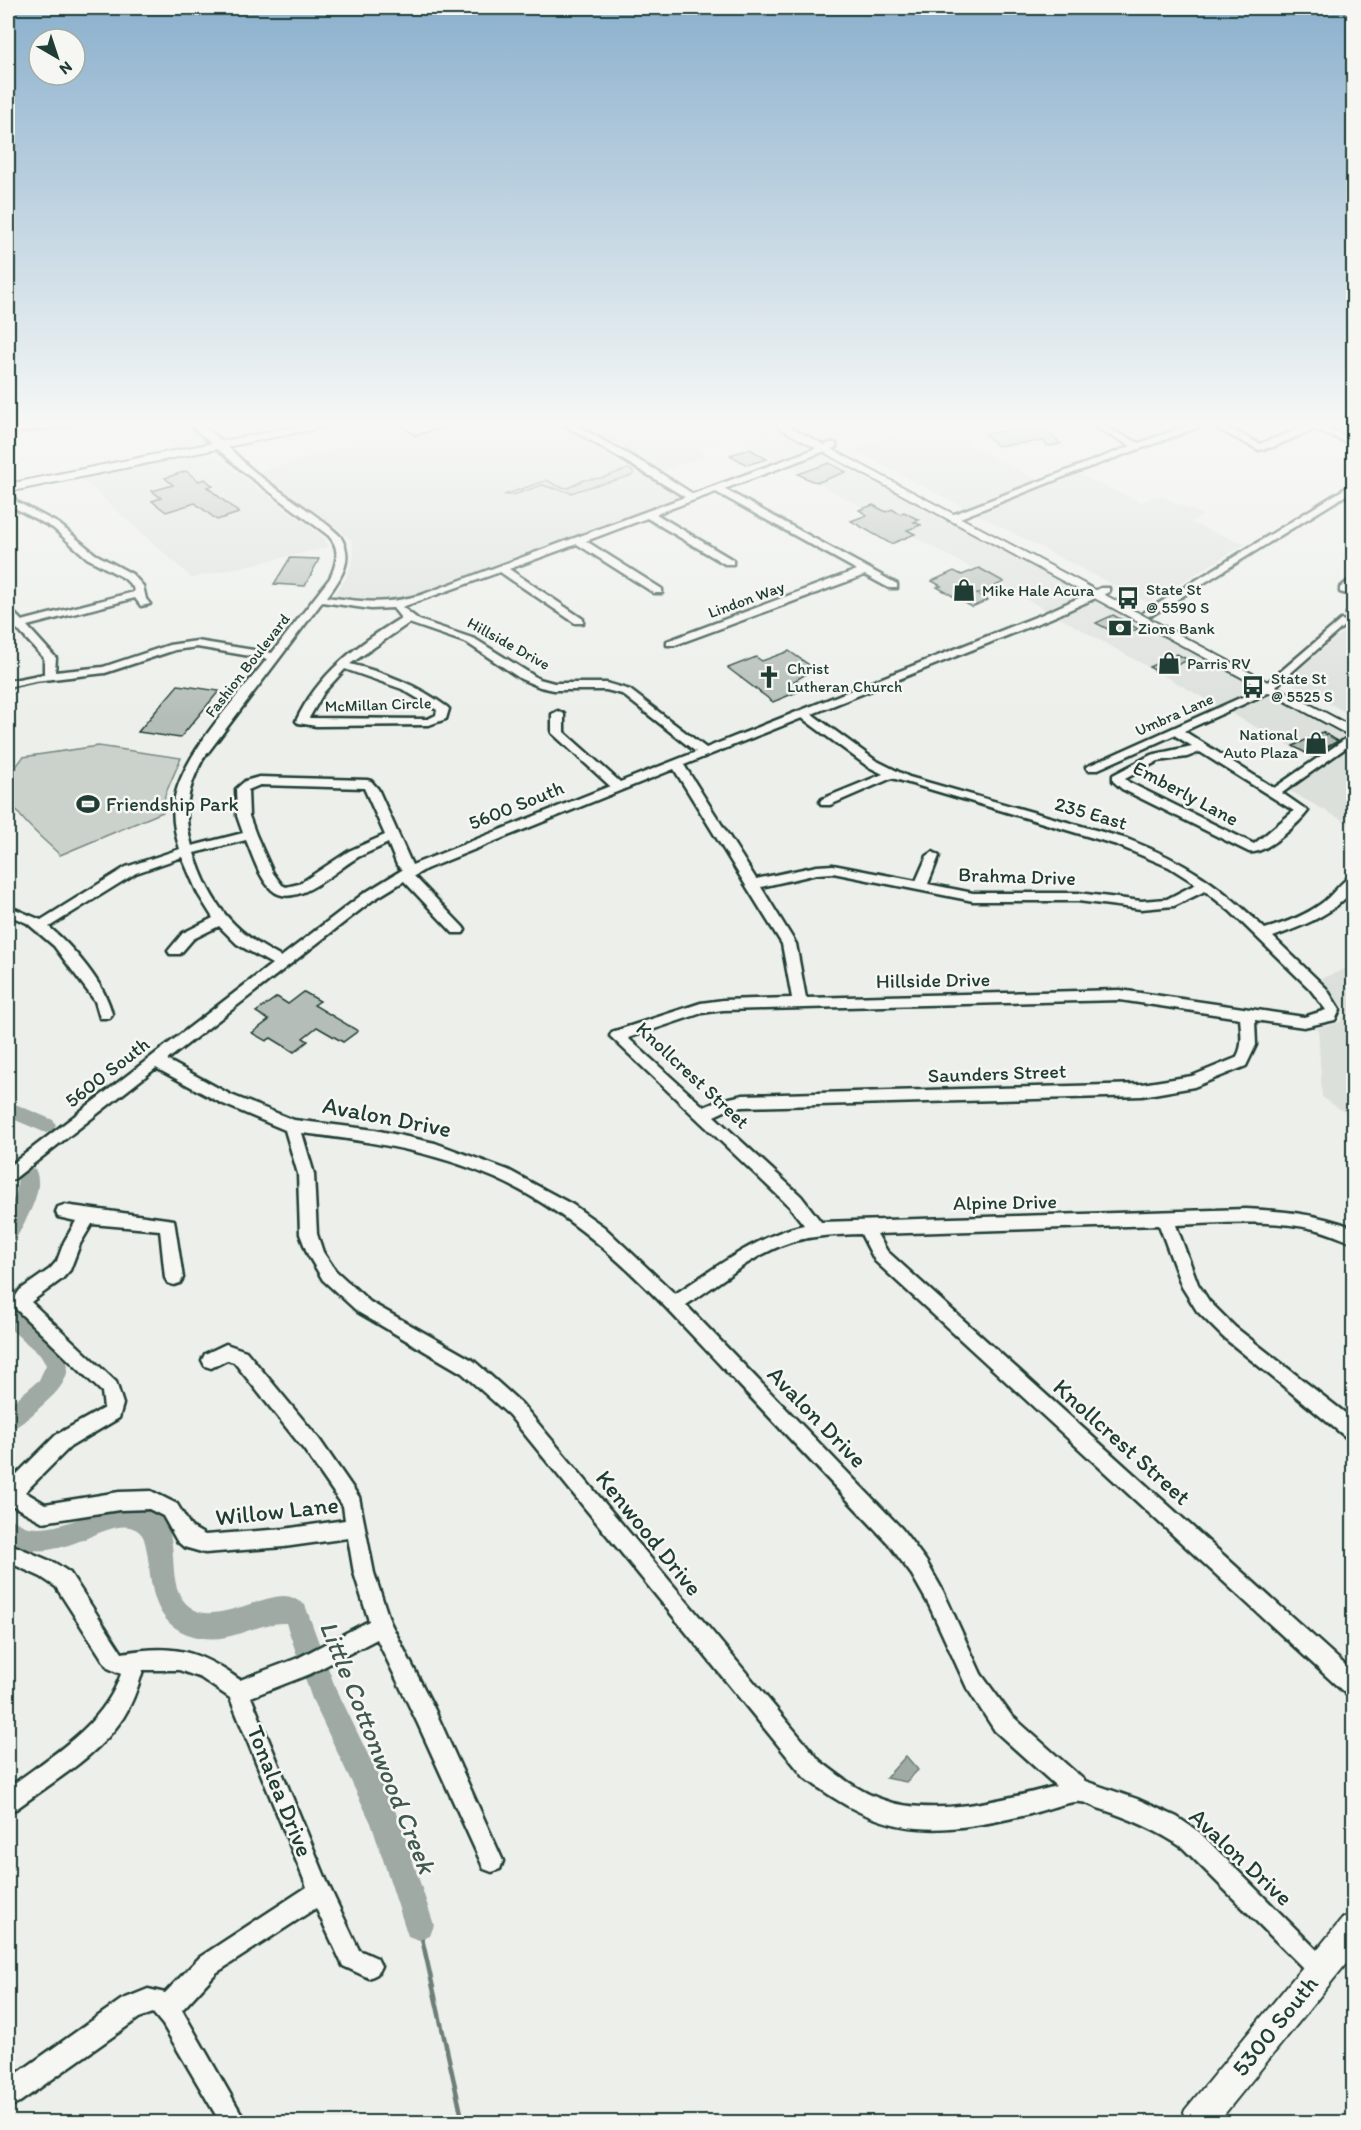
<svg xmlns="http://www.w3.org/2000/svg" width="1361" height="2130" font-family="Itim,sans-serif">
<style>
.built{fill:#dce0db}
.green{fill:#cbd2cc;stroke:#758880;stroke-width:1.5}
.water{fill:#9faaa4;stroke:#6c7e77;stroke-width:1.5}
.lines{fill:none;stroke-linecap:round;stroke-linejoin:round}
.stream{stroke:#6c7e77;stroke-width:4.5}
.river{fill:#9faaa4;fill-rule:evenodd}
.building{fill:#b4bdb8;stroke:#1f3d34;stroke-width:1.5}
.minor-casing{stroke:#1f3d34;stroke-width:5}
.major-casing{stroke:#1f3d34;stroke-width:4}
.minor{fill:#f6f6f2;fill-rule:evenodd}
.major{fill:#f6f6f2;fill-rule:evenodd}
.labels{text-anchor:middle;stroke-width:5;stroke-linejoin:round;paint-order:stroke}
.far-poi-label{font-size:16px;fill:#1f3d34;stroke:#f6f6f2;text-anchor:start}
.far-street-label{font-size:16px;fill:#1f3d34;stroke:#f6f6f2}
.street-label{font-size:20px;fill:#1f3d34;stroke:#f6f6f2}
.poi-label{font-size:20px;fill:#1f3d34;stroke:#f6f6f2;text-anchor:start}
.near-street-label{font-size:24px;fill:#1f3d34;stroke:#f6f6f2}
.near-water-label{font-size:26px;font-style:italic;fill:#3f5850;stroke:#f6f6f2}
</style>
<rect width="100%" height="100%" fill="#edefea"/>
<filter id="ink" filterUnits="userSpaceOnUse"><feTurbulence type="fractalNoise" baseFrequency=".0167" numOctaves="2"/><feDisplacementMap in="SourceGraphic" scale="12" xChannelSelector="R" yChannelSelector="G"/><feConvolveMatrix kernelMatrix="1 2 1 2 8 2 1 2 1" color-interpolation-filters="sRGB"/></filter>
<g filter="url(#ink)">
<g class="built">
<polygon points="134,422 182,422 208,442 182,451 151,428 145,430"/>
<polygon points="349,422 397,422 408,430 445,422 705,422 733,436 698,448 708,455 661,472 694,492 401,600 380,602 333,597 346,578 354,557 352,540 259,472 352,444 336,425"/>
<polygon points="801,422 955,422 966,443 1048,486 1078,474 1141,502 1157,495 1203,515 1191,523 1245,544 1148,603 853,450 900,433 879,423 831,438"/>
<polygon points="770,423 1353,739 1353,826 1288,790 1322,764 734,436"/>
<polygon points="204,453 214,455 322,535 329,547 192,578 80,478"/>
<polygon points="1353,624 1353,716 1286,680"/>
<polygon points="1353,966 1353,1118 1322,1097 1318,1028 1340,1022 1345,1013 1344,1008 1317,980"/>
</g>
<g class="green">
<path d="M628 469 633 471V475C613 482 592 485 571 493 561 489 553 490 543 485L513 495H504L547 480 557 486 568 488 584 480 602 478Z"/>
<path d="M98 746 181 758 165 795 163 812 60 855C42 837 2 808 8 780 9 773 19 764 23 757Z"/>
</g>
<polygon class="water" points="906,1756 918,1770 906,1782 886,1778"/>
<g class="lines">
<polyline class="stream" points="419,1925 463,2122"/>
<g class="river">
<polygon points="8,1101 53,1120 56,1125 53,1130 46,1133 8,1117"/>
<path d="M28 1167 35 1169C46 1190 25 1220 16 1239L8 1242V1212L16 1193 18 1175 21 1169Z"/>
<path d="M8 1304 16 1307C51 1337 96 1360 45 1403 34 1413 22 1425 8 1431V1406L39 1380 46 1365 40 1355 8 1327Z"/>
<path d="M128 1503C141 1506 155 1510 164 1521 182 1546 162 1592 195 1610 217 1622 261 1596 284 1596 292 1596 299 1601 305 1605L334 1684 399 1819 434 1925 430 1936 419 1940 408 1936 371 1823 312 1699 286 1623C251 1622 228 1649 187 1634 178 1630 171 1626 165 1618 147 1594 152 1565 144 1539 143 1535 139 1531 135 1529 108 1514 59 1570 8 1543V1517C15 1520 22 1526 29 1527 62 1533 95 1507 128 1503Z"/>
</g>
</g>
<g class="building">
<polygon points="1025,423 1037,430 1045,429 1061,444 1048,446 1043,441 997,446 985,434 1016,429 1011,425"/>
<polygon points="750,449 767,459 747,465 730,455"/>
<polygon points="829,463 846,472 819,482 812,481 798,474"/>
<polygon points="186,471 199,481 205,479 213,486 207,487 239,513 217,520 195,503 166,512 152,501 161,498 152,491 173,485 165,478"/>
<polygon points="873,505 886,512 892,509 900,514 904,512 919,520 914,522 921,525 907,530 915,534 891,544 851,521 867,515 859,510"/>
<polygon points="290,558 319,559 305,586 274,584"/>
<polygon points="979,568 1004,582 977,594 988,600 972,607 937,587 941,586 932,581 954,571 962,575"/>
<polygon points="1113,615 1138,629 1121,636 1096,623"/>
<polygon points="789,651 815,669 794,681 802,687 794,690 797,692 773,702 728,668 756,657 762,661"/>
<polygon points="1177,654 1188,660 1160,673 1149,667"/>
<polygon points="178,685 219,691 180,738 138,732"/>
<polygon points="1322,732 1338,741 1311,756 1293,746"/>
<polygon points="304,992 320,1001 314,1005 358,1031 343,1042 317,1027 303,1038 308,1041 294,1052 271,1038 266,1041 252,1033 269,1020 256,1012 277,997 288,1004"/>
</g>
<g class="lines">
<g class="minor-casing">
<g id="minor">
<polygon points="52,422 75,422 71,425 8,433 8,427"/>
<path d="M187 422C208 422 234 454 250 468 278 493 313 510 340 536 355 559 341 578 327 597 362 602 386 605 421 595L685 497 560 422H570L654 469 693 494 830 443H836V447L724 489 897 584V588H889L865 575 675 645H667V641L857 570 716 492 656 514 733 560V564H725L647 518 586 541 662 589V593H654L577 544 509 569 583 619V623H575L500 572 402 607 419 620 475 639 539 679 554 683H606L630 690 706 748 1043 614 1101 588H1109V592L1051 618 812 714 875 760 909 777 1127 839C1186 862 1220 885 1265 929 1285 923 1305 916 1322 903 1332 896 1345 877 1354 874V888C1334 915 1302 926 1273 937L1326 988 1340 1010 1335 1020 1304 1027 1255 1020 1256 1045 1246 1066 1194 1087 1142 1096 743 1107 729 1109 714 1116 801 1196 821 1222 1246 1209C1283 1211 1319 1214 1354 1228V1243C1340 1238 1328 1232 1314 1229 1269 1219 1222 1223 1176 1225L1198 1284 1209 1301 1235 1327 1354 1420V1440L1347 1438 1223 1337 1197 1311 1182 1287 1159 1225 877 1234 887 1251 1354 1673V1698L1347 1695 875 1261 861 1234C837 1235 814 1235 791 1242 753 1254 719 1284 686 1305L902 1529 926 1561 943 1591 981 1674 1011 1715 1085 1781 1137 1799 1177 1817 1199 1832 1329 1962 1333 1970 1329 1978 1321 1982 1313 1978 1183 1848C1157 1830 1131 1819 1101 1809 1094 1807 1087 1802 1080 1802 1070 1800 1034 1814 1022 1816 928 1837 883 1837 804 1777L509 1415 462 1373 358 1312 323 1280 308 1255 300 1234 298 1174 285 1130 221 1103 156 1068 14 1179 8 1181V1167L272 964 237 944 219 926 193 939 180 954H170L168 951 183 933 213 918 198 894 182 857 136 873 49 927C72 946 106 985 112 1014L110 1018H100L95 1001 54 946 27 923 8 915V906L41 920 126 867 180 849C175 834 172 818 174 803 179 758 239 695 267 659L197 647 175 650 105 673 35 681 8 687V681L44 674V658L17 629 8 631V625L12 624 8 619V610L12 611 22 621 134 592 133 587 124 578 87 558 53 528 11 506 8 501V492L11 493 17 502 59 524 95 554 132 574 143 586 146 599 150 604 141 606 135 598 27 626 56 658 55 672 103 667 169 645 197 641 272 653 330 578C337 563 341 548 328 535L245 473ZM322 602 371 609 393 608 401 618C358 644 318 674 296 721L298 723 316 726 429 725 446 719 449 709 447 707C417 685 386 673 350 664L409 623 467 643 521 679 540 687 554 690H606L622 694 696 752 620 782 564 732V714L558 711 552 714V733L610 786 412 865 378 789 371 781 367 780 259 777 245 781 236 789 237 816 243 833 192 846C182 814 187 788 203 759ZM345 669 402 689 437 710 436 715 428 719 309 718 324 692ZM802 718 867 766 883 774 822 799 820 802 822 805H830L892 778 1117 845 1169 867 1196 884 1167 899 1141 901 1078 893H973L928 884 939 856 933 852 927 856 916 881 833 865 817 866 756 879 684 765ZM674 769 782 944 792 998 723 1000 701 1003 612 1032 610 1036 789 1206 804 1225C756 1236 717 1267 675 1294L604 1227 573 1205 508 1170 435 1143 375 1130 294 1120 231 1095 167 1060 373 900 404 881 453 933H463L465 930 463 927 414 876 426 869ZM260 785 364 788 385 835 349 851 299 884 286 887 282 885 273 873 256 835 249 816 248 790ZM246 840C253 856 259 878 272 890 295 911 338 868 358 857 368 852 379 848 388 843L397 865 402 870 363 894 281 957C234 933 210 904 194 853ZM833 873 973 901H1078L1141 909 1174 906 1205 891 1230 911 1310 989 1326 1010 1304 1017 1120 990 806 998 796 944 761 887 817 874ZM1120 1000 1240 1018C1241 1032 1244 1046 1236 1058L1192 1076 1142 1084 743 1095 721 1100 704 1107 628 1038 702 1013 723 1010ZM302 1133C369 1141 433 1151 495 1178 588 1219 655 1296 723 1368 778 1426 833 1484 888 1543L912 1575 929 1605 967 1688 995 1731 1056 1786C1004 1800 930 1819 878 1798 857 1790 838 1775 820 1761L521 1403 474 1361 370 1302 335 1270 323 1252 317 1234 314 1174Z"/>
<polygon points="400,422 409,422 417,428 444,422 459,422 415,434"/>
<polygon points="1084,422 1094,422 1139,443 1198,422 1217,422 1260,444 1306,426 1306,422 1327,422 1321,426 1354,439 1354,445 1314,429 1273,447 1259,450 1208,424 1076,472 955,520 949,520 949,516 1131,446"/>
<polygon points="1344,422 1354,422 1354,427 1345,424"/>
<polygon points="1354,483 1354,490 1152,615 1148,616 1143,613"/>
<polygon points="1354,576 1354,586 1351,589 1354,590 1354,596 1340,592 1340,588"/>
<polygon points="1354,610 1354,618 1347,617 1347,613"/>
<path d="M1341 620 1345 621V625L1268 693 1184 731 1274 788 1354 733V742L1282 793 1308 811C1299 823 1265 855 1249 852L1122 789 1113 781V775L1151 755 1192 746 1174 735 1096 770H1088L1086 767 1260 689ZM1200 752 1294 811 1254 844 1130 783 1125 779 1158 761 1187 757Z"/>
<path d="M64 1205 174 1220 183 1278 180 1283 174 1285 168 1283 165 1278 160 1230 92 1224 80 1244 70 1270 62 1279 31 1302 116 1382 123 1404 119 1418 70 1447 25 1492 45 1504 119 1492 151 1491 177 1504 191 1527 205 1535 284 1529 345 1520 343 1506 305 1451 234 1362 227 1360 211 1368 205 1366 202 1360 205 1354 226 1344 246 1351 319 1439 359 1497 374 1573 390 1622 434 1708 503 1861 500 1869 492 1872 484 1869 418 1724 377 1639 310 1674 251 1697 328 1884 359 1950 377 1958 381 1966 377 1974 369 1978 343 1966 316 1908 216 1973 182 2010 246 2122H220L163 2025 153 2013 139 2018 17 2104 8 2107V2080L121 2000 148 1989 165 1993 200 1957 307 1887 230 1698 201 1678 179 1670H143C138 1687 132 1704 123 1718 98 1756 52 1782 16 1809L8 1812V1788C50 1756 103 1727 121 1674L108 1668 56 1587 41 1577 8 1562V1543L55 1563 70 1573 122 1653C173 1644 198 1650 240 1680L298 1658 369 1621 354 1573 348 1538 284 1547 205 1553 184 1547 177 1541 163 1516 149 1509 119 1510 43 1522 8 1503V1483L56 1435 104 1408 102 1392 17 1310 13 1300 20 1290 50 1269 57 1261 64 1242 76 1221 58 1217 56 1212 58 1207Z"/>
</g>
</g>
<g class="major-casing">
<g id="major">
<polygon points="318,422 339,422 333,425 8,492 8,484"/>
<polygon points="768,422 781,422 1354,728 1354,738"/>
<polygon points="1354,1914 1354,1954 1218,2122 1181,2122 1185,2110 1343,1918"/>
</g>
</g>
<use href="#minor" class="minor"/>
<use href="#major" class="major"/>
</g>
</g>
<linearGradient id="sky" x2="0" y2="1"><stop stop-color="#8bb0cd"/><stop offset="0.59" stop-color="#f7f8f6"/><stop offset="1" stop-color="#f7f8f6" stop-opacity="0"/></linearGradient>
<rect width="1361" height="720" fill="url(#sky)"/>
<defs>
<g id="shop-bare" transform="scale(1.8)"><path d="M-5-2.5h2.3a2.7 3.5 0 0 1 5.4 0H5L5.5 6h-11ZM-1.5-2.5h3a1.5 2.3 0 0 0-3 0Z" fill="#1f3d34" stroke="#f6f6f2" stroke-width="2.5" paint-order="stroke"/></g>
<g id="bus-bare" transform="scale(1.8)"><path d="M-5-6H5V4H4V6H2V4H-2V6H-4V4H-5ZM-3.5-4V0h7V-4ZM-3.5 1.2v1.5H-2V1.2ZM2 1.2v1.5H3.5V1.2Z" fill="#1f3d34" stroke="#f6f6f2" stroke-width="2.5" paint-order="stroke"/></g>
<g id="bank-bare" transform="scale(1.8)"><path d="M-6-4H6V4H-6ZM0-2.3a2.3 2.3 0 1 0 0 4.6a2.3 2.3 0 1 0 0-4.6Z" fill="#1f3d34" stroke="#f6f6f2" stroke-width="2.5" paint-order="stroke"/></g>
<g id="church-bare" transform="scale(1.8)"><path d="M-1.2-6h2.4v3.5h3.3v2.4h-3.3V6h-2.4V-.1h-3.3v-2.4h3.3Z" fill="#1f3d34" stroke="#f6f6f2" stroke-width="2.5" paint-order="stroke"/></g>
<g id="stadium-bare" transform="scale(1.8)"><path d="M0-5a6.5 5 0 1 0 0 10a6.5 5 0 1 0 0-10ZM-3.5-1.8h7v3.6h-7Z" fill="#1f3d34" stroke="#f6f6f2" stroke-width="2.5" paint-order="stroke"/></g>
</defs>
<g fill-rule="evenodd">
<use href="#shop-bare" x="964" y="590"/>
<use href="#bus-bare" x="1128" y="598"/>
<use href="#bank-bare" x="1120" y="628"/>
<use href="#shop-bare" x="1169" y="663"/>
<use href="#church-bare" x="769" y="677"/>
<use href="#bus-bare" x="1253" y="687"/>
<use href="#shop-bare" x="1316" y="743"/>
<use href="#stadium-bare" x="88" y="804"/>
</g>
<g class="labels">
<g class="far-poi-label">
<text x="1146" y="595">State St<tspan x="1146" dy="18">@ 5590 S</tspan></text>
<text x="982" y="596">Mike Hale Acura</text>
<text x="1138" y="634">Zions Bank</text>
<text x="1187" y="669">Parris RV</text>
<text x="787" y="674">Christ<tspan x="787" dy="18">Lutheran Church</tspan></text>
<text x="1271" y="684">State St<tspan x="1271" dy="18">@ 5525 S</tspan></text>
<text x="1298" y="740" text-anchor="end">National<tspan x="1298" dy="18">Auto Plaza</tspan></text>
</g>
<g class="far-street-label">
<text transform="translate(746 599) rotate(-20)" y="6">Lindon Way</text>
<text transform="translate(509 643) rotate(29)" y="6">Hillside Drive</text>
<text transform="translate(247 665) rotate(-52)" y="6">Fashion Boulevard</text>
<text transform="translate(378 704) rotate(-2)" y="6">McMillan Circle</text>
<text transform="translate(1174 714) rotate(-24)" y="6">Umbra Lane</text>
</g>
<g class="street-label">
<text transform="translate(1186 793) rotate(28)" y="7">Emberly Lane</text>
<text transform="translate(516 805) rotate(-22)" y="7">5600 South</text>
<text transform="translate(1091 813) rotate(16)" y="7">235 East</text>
<text transform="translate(1017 876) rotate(2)" y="7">Brahma Drive</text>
<text transform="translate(933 980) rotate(-1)" y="7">Hillside Drive</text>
<text transform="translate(107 1072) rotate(-38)" y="7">5600 South</text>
<text transform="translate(997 1073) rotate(-2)" y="7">Saunders Street</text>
<text transform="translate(693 1075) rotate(43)" y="7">Knollcrest Street</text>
<text transform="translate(1005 1202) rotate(-1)" y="7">Alpine Drive</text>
</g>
<g class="poi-label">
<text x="106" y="811">Friendship Park</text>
</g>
<g class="near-street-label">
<text transform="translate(387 1117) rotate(11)" y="8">Avalon Drive</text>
<text transform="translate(817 1417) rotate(46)" y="8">Avalon Drive</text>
<text transform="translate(1122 1442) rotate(42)" y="8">Knollcrest Street</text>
<text transform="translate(277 1511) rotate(-6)" y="8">Willow Lane</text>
<text transform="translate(649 1533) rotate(51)" y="8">Kenwood Drive</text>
<text transform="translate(280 1791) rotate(68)" y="8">Tonalea Drive</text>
<text transform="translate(1241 1857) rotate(43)" y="8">Avalon Drive</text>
<text transform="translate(1275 2026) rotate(-51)" y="8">5300 South</text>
</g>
<g class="near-water-label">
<text transform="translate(378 1747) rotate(68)" y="9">Little Cottonwood Creek</text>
</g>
</g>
<rect width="1361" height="2130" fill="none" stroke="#f6f6f2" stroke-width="30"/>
<rect x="15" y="15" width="1331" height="2100" fill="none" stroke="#1f3d34" stroke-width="2" filter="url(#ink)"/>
<g transform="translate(57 57) rotate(141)"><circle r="28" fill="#f6f6f2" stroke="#a0aca6" stroke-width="1.5"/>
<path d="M0-4.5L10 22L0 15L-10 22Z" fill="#1f3d34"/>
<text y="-9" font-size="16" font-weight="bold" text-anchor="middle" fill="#1f3d34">N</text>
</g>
</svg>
